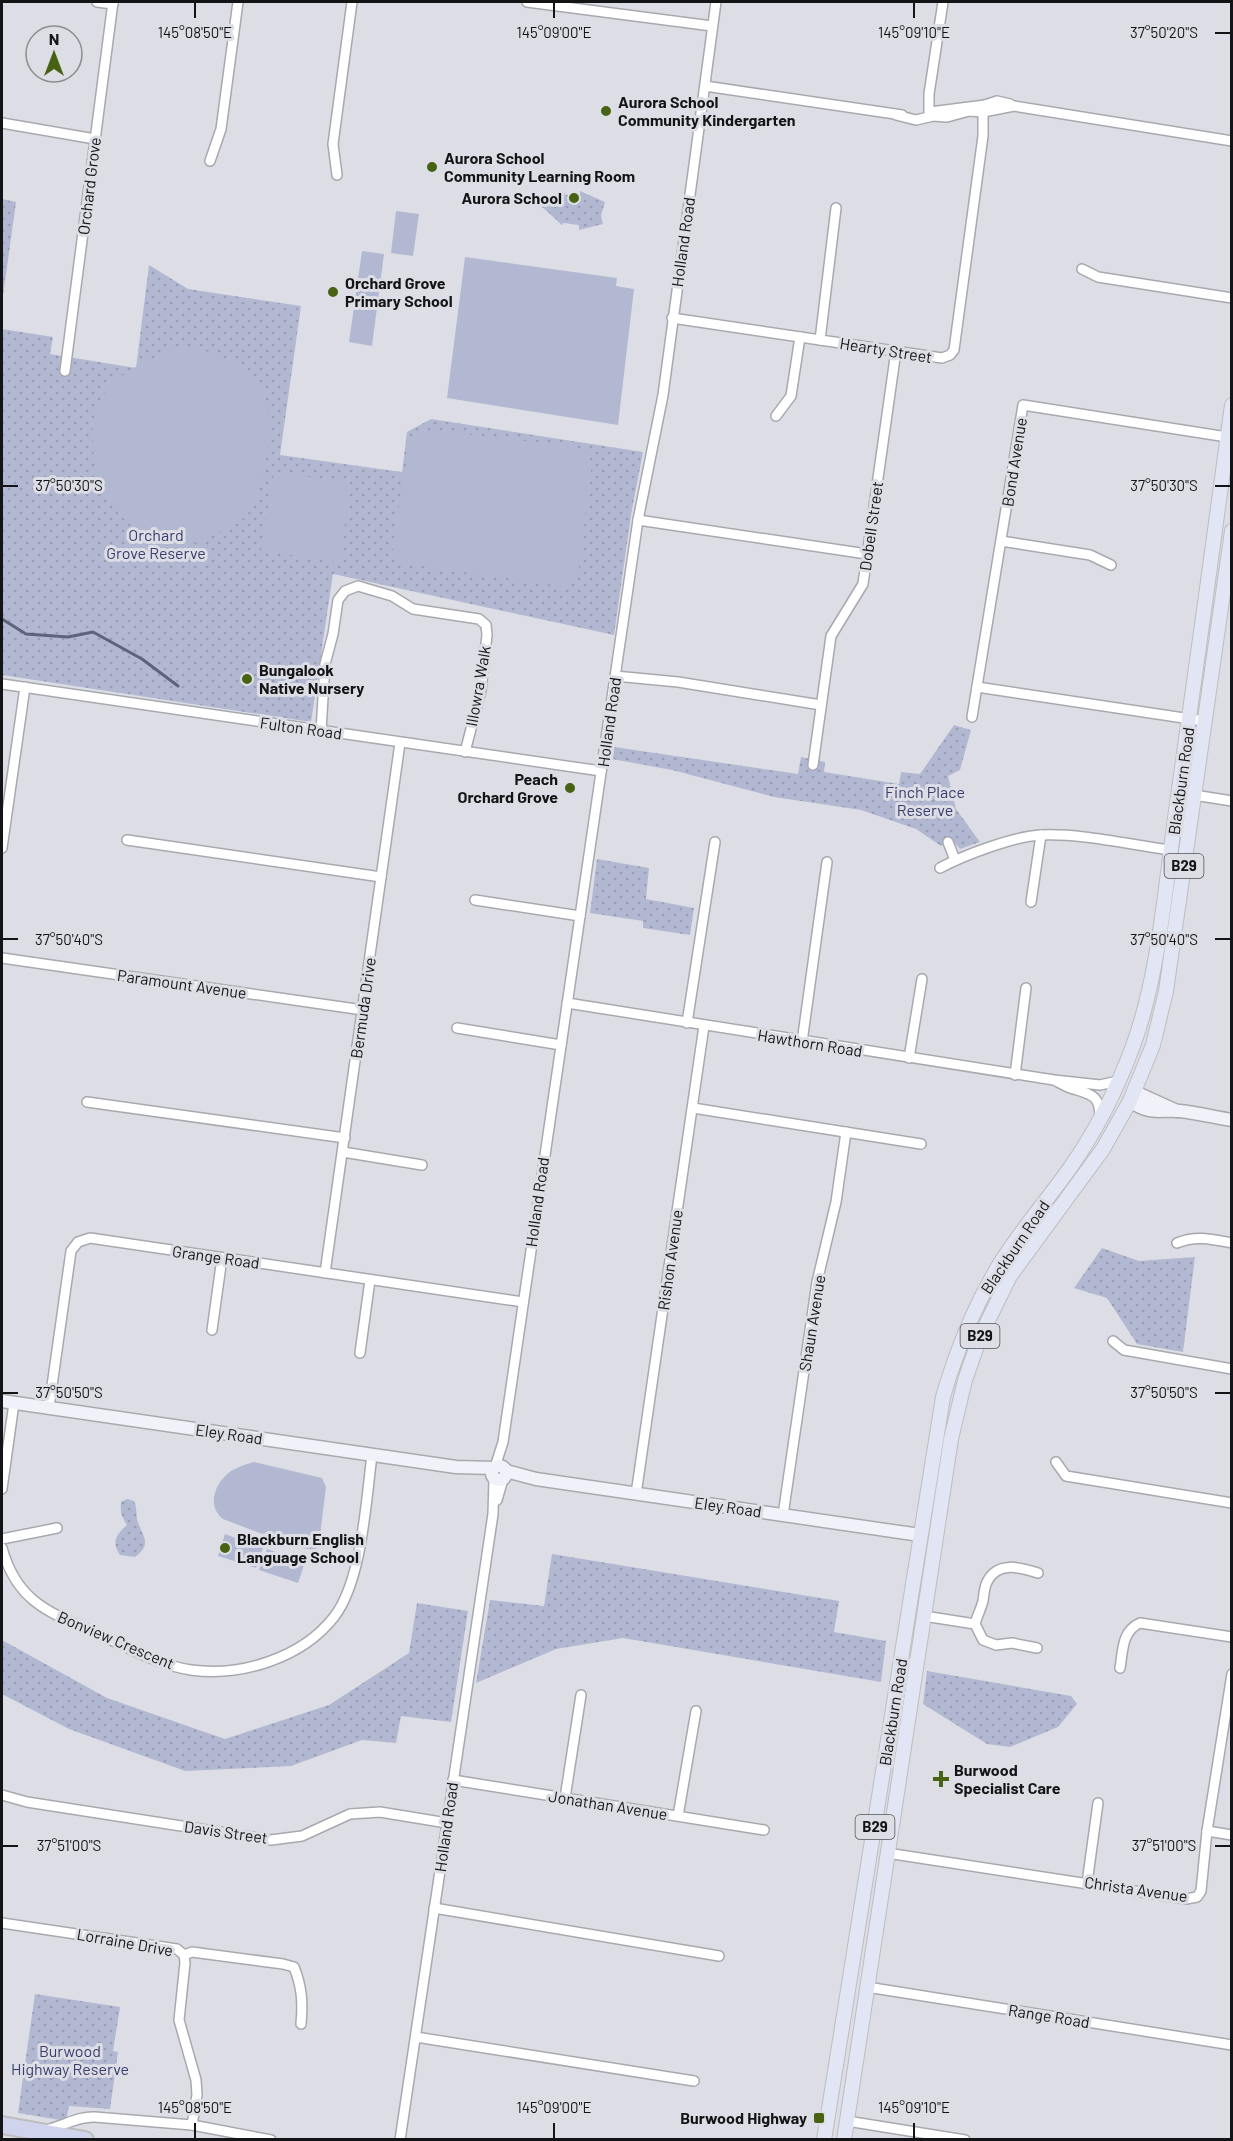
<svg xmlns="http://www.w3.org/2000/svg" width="1233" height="2141" font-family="Barlow,sans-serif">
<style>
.green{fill:url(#green-dots)}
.pitch{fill:#b3b8d2}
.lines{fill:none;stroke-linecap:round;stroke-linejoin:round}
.stream{stroke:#5f6379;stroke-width:3}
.street-casing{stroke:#a7a9af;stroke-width:12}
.secondary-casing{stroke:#a7a9af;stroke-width:15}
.primary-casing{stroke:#bdbdbe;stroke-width:16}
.highway-casing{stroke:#bdbdbe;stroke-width:20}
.street{stroke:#fff;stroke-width:9}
.secondary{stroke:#f1f2f9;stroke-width:12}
.primary{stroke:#e2e5f4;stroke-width:14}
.highway{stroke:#cfd4ec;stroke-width:16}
.ticks{fill:none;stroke:#131416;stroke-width:2}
.poi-dot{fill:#476212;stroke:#dddee5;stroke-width:2}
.labels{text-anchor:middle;stroke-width:6;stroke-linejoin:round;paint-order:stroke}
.shield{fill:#dddee5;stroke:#505154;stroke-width:1.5}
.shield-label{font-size:15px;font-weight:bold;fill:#131416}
.poi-label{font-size:16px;font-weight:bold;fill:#131416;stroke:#dddee5;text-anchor:start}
.street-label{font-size:16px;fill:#131416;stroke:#dddee5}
.park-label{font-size:16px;fill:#393e6c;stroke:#dddee5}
.ticks-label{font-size:15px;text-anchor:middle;fill:#131416;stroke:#dddee5;stroke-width:6;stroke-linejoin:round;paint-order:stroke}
</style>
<defs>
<pattern id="green-dots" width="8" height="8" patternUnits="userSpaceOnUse" patternTransform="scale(1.5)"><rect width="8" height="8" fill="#b3b8d2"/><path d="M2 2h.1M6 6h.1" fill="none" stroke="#999db4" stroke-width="1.8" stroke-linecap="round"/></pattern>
</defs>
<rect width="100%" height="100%" fill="#dddee5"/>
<g class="green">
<polygon points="564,191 565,195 580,194 580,191 605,202 601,216 603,224 579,230 579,225 563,223 562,225 541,206"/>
<polygon points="2,199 16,202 2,303"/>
<polygon points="149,265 188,289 301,306 280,455 402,472 407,432 431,419 643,452 631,515 614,635 333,574 311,722 2,675 2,329 53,337 50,354 136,368"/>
<polygon points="954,725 971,730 960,770 948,776 956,809 980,842 960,849 953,841 941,846 916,829 861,810 774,797 672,770 612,759 614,747 798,774 801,757 825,762 824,772 899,784 901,772 920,774"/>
<polygon points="597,859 649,868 646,899 694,908 690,935 643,928 643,921 590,913"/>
<polygon points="1102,1248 1139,1261 1195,1257 1183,1352 1137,1344 1107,1298 1074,1288"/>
<path d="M127 1499 134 1501C137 1507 136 1513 137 1519 141 1535 154 1543 135 1557L120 1555C111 1542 116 1535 127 1525 122 1517 120 1513 121 1502Z"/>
<polygon points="552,1554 839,1601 834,1632 886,1641 881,1682 623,1638 556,1649 476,1683 490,1600 544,1606"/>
<polygon points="417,1603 468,1611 451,1722 401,1716 396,1743 362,1740 291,1766 185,1771 69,1729 2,1694 2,1640 107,1698 225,1739 329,1705 409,1653"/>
<polygon points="927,1671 1071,1696 1077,1704 1058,1727 1010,1747 987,1744 923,1704"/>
<polygon points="35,1994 120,2007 113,2051 118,2052 110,2109 69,2106 66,2121 18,2113"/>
</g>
<g class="pitch">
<polygon points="396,211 419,214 413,256 391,253"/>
<polygon points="362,251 384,254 372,346 349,342"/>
<polygon points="465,257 617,278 616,286 634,289 618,425 447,398"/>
<path d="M179 347C195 347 209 351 223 358 230 361 237 363 243 368 276 391 272 439 263 473 260 486 257 500 250 511 242 522 231 526 220 531 214 535 207 539 200 541 167 552 136 534 116 510 92 481 81 417 109 387 125 370 157 355 179 347Z"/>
<path d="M429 430 575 447C589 450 591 459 591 472L578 574C575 584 570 586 561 586L401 563 396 560 392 547 408 451 413 440Z"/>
<polygon points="274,472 350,483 340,563 261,550"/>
<path d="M254 1462 322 1478 326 1487 319 1544 316 1549C306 1552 277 1539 267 1533L262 1534 223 1519C206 1506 215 1482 231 1471 238 1467 246 1464 254 1462Z"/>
<polygon points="225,1534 263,1548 256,1568 218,1556"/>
<polygon points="267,1549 305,1562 298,1583 259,1570"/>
</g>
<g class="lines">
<polyline class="stream" points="2,619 26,634 68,637 93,632 142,659 178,686"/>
<g class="street-casing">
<g id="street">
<polyline points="97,2 113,4"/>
<polyline points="527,2 712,26"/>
<polyline points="705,86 902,115"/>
<polyline points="929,112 929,94 943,2"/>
<polyline points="930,112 985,105 997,101 1010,104"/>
<polyline points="896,115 916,120 933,116 947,117 969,111 983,112 1014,106 1232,141"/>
<polyline points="2,123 95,139"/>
<polyline points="210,161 221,129 238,2"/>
<polyline points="337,175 333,144 352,2"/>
<polyline points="1082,269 1098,277 1232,298"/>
<polyline points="672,318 942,358 950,355 954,350 983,136 983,112 985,105"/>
<polyline points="820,340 836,208"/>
<polyline points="65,371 113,2"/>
<polyline points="776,416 791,396 800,337"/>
<polyline points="638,520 867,554"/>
<polyline points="1001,541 1090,555 1111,565"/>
<polyline points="615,676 678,682 821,705"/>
<polyline points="2,684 601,771"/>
<polyline points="977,687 1204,721"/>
<polyline points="972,717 1023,405 1227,437"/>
<polyline points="321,731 325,664 333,634 338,600 345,591 358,586 392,596 413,609 479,619 486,625 487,635 481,690 465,752"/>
<polyline points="813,765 831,636 863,584 896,351"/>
<polyline points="1194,795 1232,801"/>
<polyline points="127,840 381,877"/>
<polyline points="948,842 955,860"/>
<polyline points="2,848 25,687"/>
<path d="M940 868C964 855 1015 836 1041 835 1081 833 1131 845 1171 850"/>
<polyline points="475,900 580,916"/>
<polyline points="1031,902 1041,835"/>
<polyline points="2,958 363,1010"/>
<polyline points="567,1003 1054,1080 1100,1085 1118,1081"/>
<polyline points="687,1023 715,842"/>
<polyline points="457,1028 561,1045"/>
<polyline points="802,1042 827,862"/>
<polyline points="909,1058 922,979"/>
<polyline points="1015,1075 1026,988"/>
<path d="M1056 1081C1062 1084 1068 1088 1074 1089 1093 1095 1100 1096 1100 1118"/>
<polyline points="87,1102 345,1138"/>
<polyline points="693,1108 921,1144"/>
<polyline points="343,1152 422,1165"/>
<path d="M1177 1243C1195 1235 1212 1239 1232 1243"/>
<polyline points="325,1273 400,743"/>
<polyline points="212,1330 222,1258"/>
<polyline points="1113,1341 1124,1350 1232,1369"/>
<polyline points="360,1353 370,1280"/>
<polyline points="49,1407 71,1251 78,1242 90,1238 523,1302"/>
<polyline points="1056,1462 1066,1476 1232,1503"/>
<polyline points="495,1467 503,1442 638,520 663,395 716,2"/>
<polyline points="2,1489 14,1403"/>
<polyline points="636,1494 704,1026"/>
<polyline points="497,1500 503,1479"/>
<polyline points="783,1515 817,1282 836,1202 846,1132"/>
<polyline points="2,1539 57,1528"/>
<path d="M2 1548C17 1603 51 1613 98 1634 128 1647 158 1665 191 1670 241 1677 302 1658 334 1617 362 1581 366 1501 372 1455"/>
<polyline points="924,1616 975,1624"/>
<path d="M1037 1648 1012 1643 996 1645 983 1640 975 1624C977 1616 981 1609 983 1601 984 1595 984 1588 987 1582 997 1561 1020 1567 1038 1573"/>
<path d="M1120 1668C1123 1650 1122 1631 1140 1623L1232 1637"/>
<polyline points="453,1780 764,1830"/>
<polyline points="2,1795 27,1802 271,1840 302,1836 350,1814 380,1812 447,1823"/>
<polyline points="565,1798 581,1695"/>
<polyline points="678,1816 696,1711"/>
<polyline points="1207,1831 1232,1835"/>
<polyline points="887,1853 1186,1899 1197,1897 1201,1891 1207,1831 1232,1674"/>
<polyline points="1087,1883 1098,1803"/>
<polyline points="434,1908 719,1956"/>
<path d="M2 1923 177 1949 184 1955 192 1952 283 1964 294 1967C302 1987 303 2003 301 2024"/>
<polyline points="184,1955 185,1963 179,2020 196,2080 197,2095 192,2125"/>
<polyline points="867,1987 1232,2045"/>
<polyline points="416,2037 694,2081"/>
<polyline points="847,2121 965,2140"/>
<path d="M49 2129C65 2125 79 2116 95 2117L192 2125 271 2140"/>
<polyline points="400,2140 493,1514 494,1479"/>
</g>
</g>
<g class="secondary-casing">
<g id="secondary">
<polyline points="1135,1092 1177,1111"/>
<path d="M1130 1101C1152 1116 1158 1109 1180 1111 1197 1113 1214 1117 1232 1120"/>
<polyline points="2,1401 456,1467 494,1468"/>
<circle cx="499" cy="1473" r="7"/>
<polyline points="506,1471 536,1479 920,1535"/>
</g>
</g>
<g class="primary-casing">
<g id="primary">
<path d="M824 2140 943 1397C957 1349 975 1304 1001 1262 1022 1229 1048 1199 1070 1168 1096 1131 1117 1089 1133 1046 1158 978 1165 891 1175 818 1195 680 1213 543 1232 405"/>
<polyline points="844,2140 951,1439 965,1380 980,1337 1010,1276 1103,1149 1130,1101 1153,1045 1166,991 1232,531"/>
</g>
</g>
<g class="highway-casing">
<polyline id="highway" points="2,2125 85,2140"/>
</g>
<use href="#street" class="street"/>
<use href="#secondary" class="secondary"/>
<use href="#primary" class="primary"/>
<use href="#highway" class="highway"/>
</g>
<path class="ticks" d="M195 3V18M554 3V18M914 3V18M1215 33H1230M3 486H18M1215 486H1230M3 939H18M1215 939H1230M3 1393H18M1215 1393H1230M3 1846H18M1215 1846H1230M195 2123V2138M554 2123V2138M914 2123V2138"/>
<g class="poi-dot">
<circle cx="606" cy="111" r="6"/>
<circle cx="432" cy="167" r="6"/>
<circle cx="574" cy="198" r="6"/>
<circle cx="333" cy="292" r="6"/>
<circle cx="247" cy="679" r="6"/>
<circle cx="570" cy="788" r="6"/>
<circle cx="225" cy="1548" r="6"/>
<path d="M938 1770h6v6h6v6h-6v6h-6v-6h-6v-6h6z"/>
<rect x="813" y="2112" width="12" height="12" rx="3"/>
</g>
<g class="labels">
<g class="shield">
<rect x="1164.5" y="854" width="39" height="24" rx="4.5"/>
<rect x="960.5" y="1324" width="39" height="24" rx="4.5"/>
<rect x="855.5" y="1815" width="39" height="24" rx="4.5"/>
</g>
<g class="shield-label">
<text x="1184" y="871">B29</text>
<text x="980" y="1341">B29</text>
<text x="875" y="1832">B29</text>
</g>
<g class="poi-label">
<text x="618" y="108">Aurora School<tspan x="618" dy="18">Community Kindergarten</tspan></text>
<text x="444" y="164">Aurora School<tspan x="444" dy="18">Community Learning Room</tspan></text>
<text x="562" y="204" text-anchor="end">Aurora School</text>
<text x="345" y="289">Orchard Grove<tspan x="345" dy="18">Primary School</tspan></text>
<text x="259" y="676">Bungalook<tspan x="259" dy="18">Native Nursery</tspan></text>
<text x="558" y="785" text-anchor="end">Peach<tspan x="558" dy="18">Orchard Grove</tspan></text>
<text x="237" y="1545">Blackburn English<tspan x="237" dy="18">Language School</tspan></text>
<text x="954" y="1776">Burwood<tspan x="954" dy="18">Specialist Care</tspan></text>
<text x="807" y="2124" text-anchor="end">Burwood Highway</text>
</g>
<g class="street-label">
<text transform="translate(89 186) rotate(-83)" y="6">Orchard Grove</text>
<text transform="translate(683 242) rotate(-82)" y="6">Holland Road</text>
<text transform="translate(886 350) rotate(9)" y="6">Hearty Street</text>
<text transform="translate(1014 462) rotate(-81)" y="6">Bond Avenue</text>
<text transform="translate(871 526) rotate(-82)" y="6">Dobell Street</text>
<text transform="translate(478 686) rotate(-80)" y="6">Illowra Walk</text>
<text transform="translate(609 722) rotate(-82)" y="6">Holland Road</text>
<text transform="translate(301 728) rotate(8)" y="6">Fulton Road</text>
<text transform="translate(1181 781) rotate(-82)" y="6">Blackburn Road</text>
<text transform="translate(182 984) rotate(8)" y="6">Paramount Avenue</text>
<text transform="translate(363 1008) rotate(-82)" y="6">Bermuda Drive</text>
<text transform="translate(810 1043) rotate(9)" y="6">Hawthorn Road</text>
<text transform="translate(537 1202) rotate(-82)" y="6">Holland Road</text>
<text transform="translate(1015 1247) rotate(-56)" y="6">Blackburn Road</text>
<text transform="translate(216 1257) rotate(8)" y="6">Grange Road</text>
<text transform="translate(670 1260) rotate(-82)" y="6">Rishon Avenue</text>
<text transform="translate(812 1323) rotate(-81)" y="6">Shaun Avenue</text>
<text transform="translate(229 1434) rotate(8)" y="6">Eley Road</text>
<text transform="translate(728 1507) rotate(8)" y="6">Eley Road</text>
<text transform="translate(116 1640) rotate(23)" y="6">Bonview Crescent</text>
<text transform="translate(893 1712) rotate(-81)" y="6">Blackburn Road</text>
<text transform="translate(608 1805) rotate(9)" y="6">Jonathan Avenue</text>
<text transform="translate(446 1827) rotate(-82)" y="6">Holland Road</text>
<text transform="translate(226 1832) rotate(8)" y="6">Davis Street</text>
<text transform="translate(1136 1889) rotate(8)" y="6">Christa Avenue</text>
<text transform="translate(125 1942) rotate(10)" y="6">Lorraine Drive</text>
<text transform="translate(1049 2016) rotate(9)" y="6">Range Road</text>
</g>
<g class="park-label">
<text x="156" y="541">Orchard<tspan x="156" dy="18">Grove Reserve</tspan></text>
<text x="925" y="798">Finch Place<tspan x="925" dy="18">Reserve</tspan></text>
<text x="70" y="2057">Burwood<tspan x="70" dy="18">Highway Reserve</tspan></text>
</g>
</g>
<g class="ticks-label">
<text x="1164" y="38">37°50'20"S</text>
<text x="195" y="38">145°08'50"E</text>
<text x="554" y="38">145°09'00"E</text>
<text x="914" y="38">145°09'10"E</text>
<text x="69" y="491">37°50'30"S</text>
<text x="1164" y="491">37°50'30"S</text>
<text x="69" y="945">37°50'40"S</text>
<text x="1164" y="945">37°50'40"S</text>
<text x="69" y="1398">37°50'50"S</text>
<text x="1164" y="1398">37°50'50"S</text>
<text x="69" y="1851">37°51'00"S</text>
<text x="1164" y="1851">37°51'00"S</text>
<text x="195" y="2113">145°08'50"E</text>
<text x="554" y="2113">145°09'00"E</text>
<text x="914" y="2113">145°09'10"E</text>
</g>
<rect width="1233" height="2141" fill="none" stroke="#131416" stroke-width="6"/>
<g transform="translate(54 54)"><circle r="28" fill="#dddee5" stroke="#8c8d92" stroke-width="1.5"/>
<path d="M0-4.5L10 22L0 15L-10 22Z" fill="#476212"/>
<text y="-9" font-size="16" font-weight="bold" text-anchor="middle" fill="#131416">N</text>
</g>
</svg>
